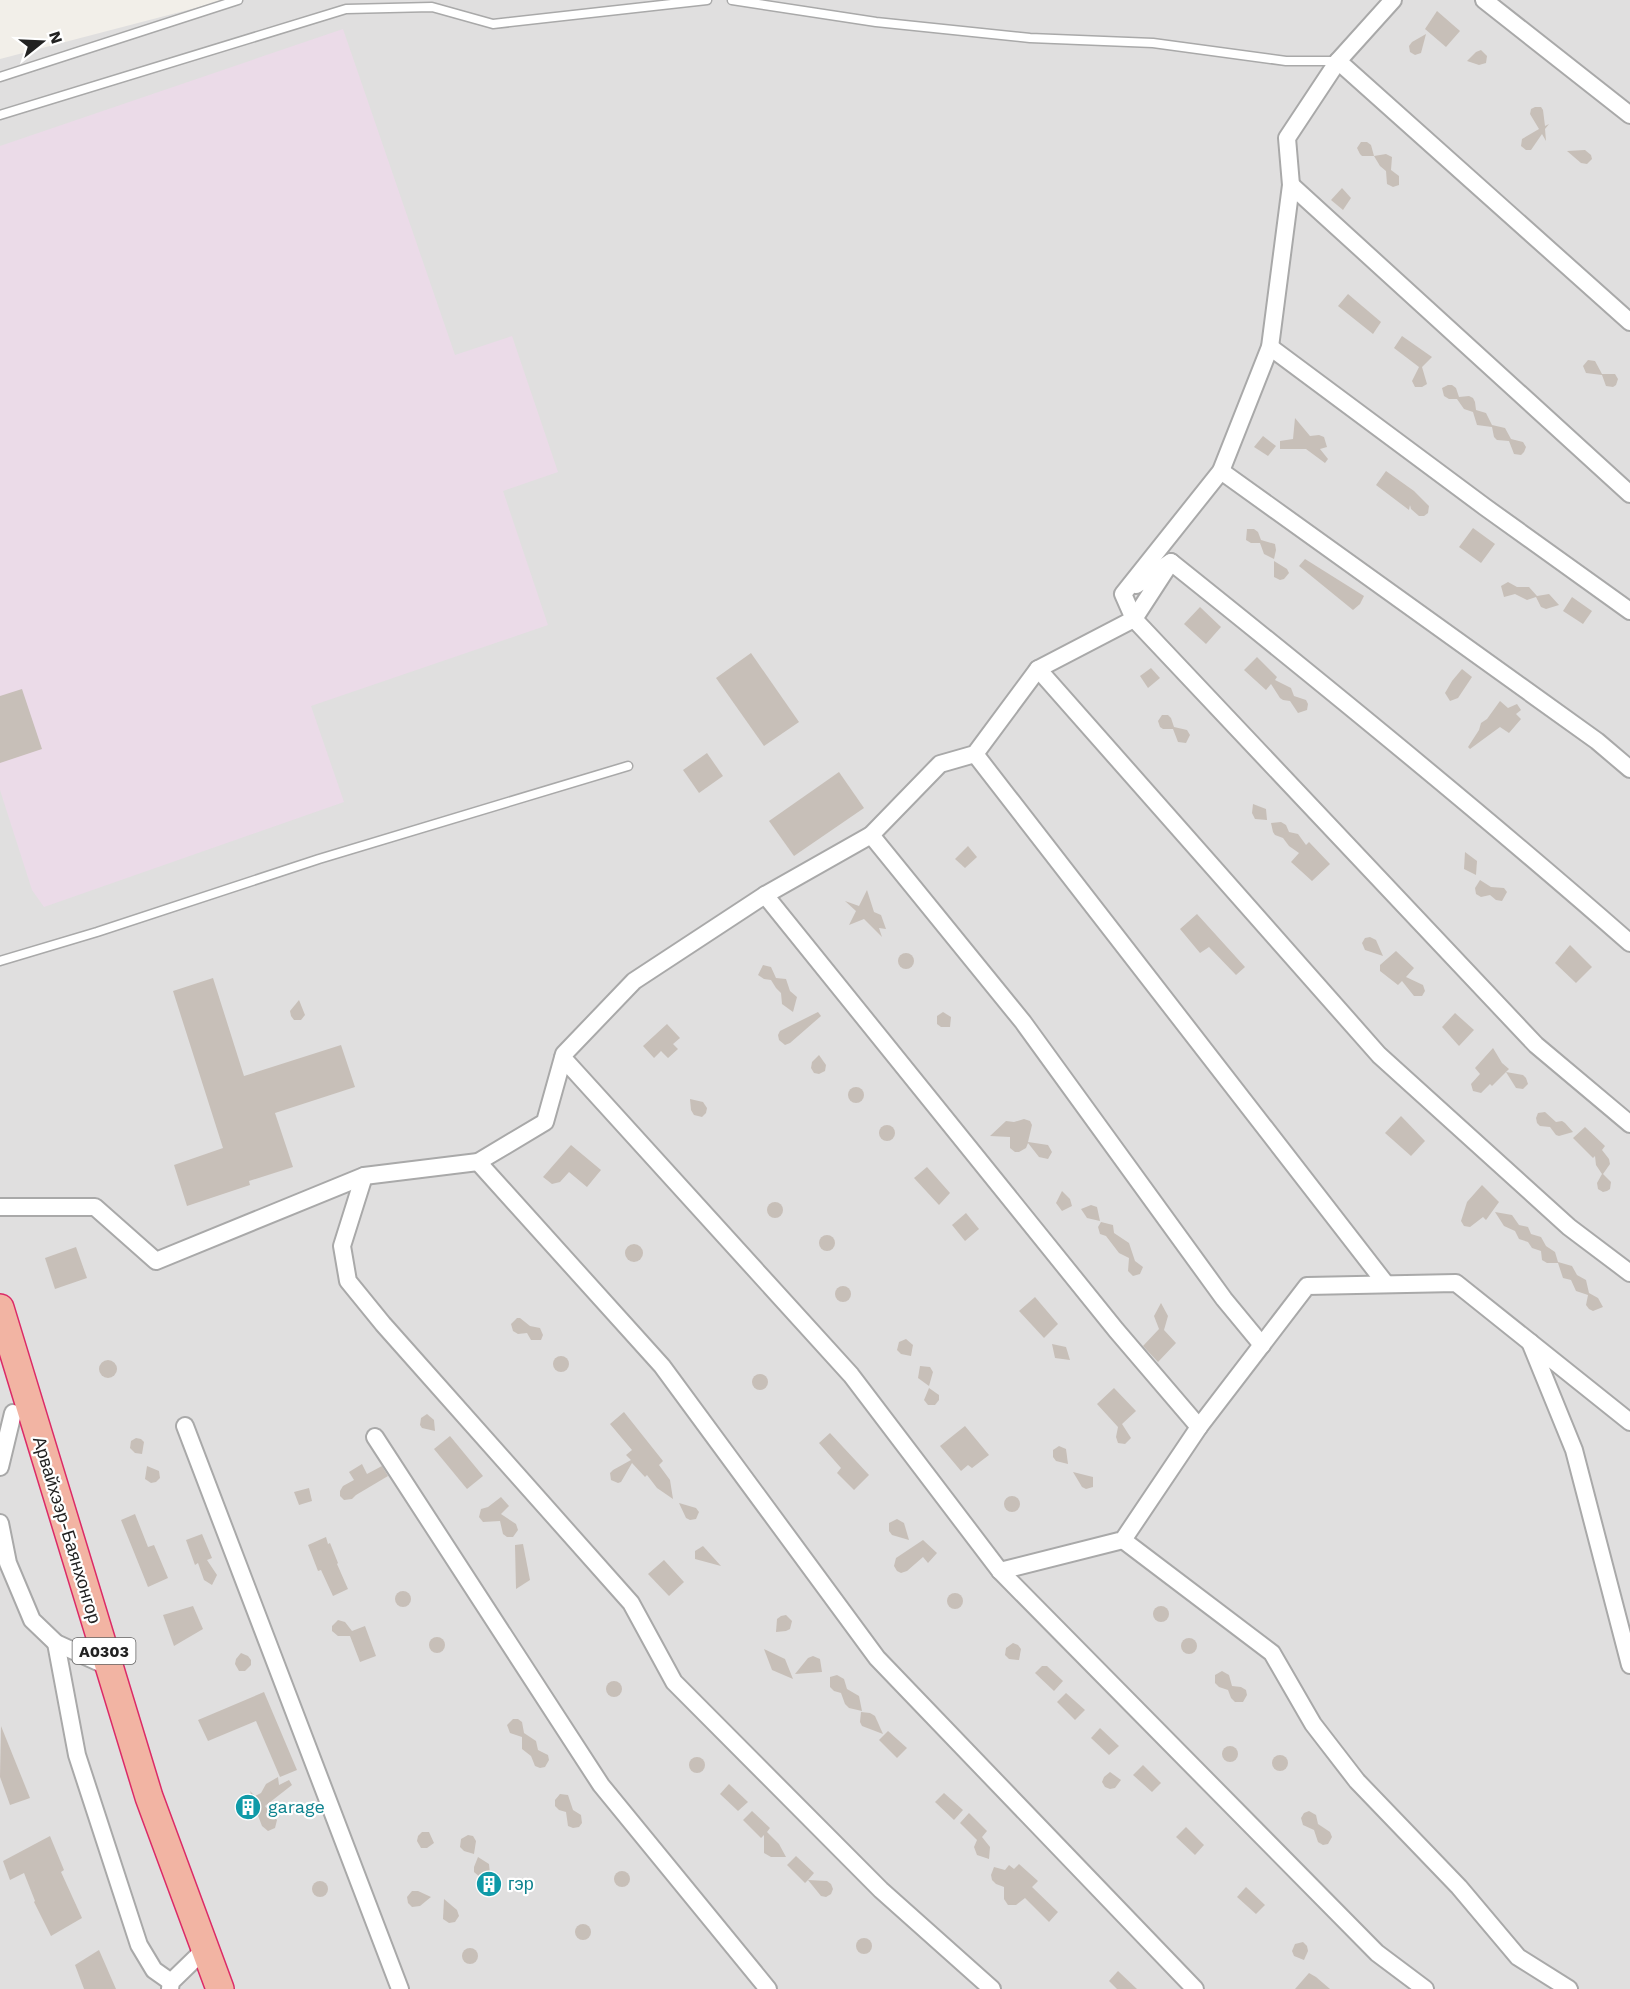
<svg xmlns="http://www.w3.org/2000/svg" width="1630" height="1989" font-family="'Work Sans',sans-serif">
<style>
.residential{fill:#e0dfdf}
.industrial{fill:#ebdbe8}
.building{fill:#c7bfb8}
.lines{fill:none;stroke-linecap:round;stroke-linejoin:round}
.service-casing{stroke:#a9a9a9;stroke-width:11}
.minor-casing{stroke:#a9a9a9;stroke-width:20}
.trunk-casing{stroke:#dc2a67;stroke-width:30}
.service{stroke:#fff;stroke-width:8}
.minor{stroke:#fff;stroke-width:16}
.trunk{stroke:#f2b4a3;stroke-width:27}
.labels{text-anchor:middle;stroke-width:4.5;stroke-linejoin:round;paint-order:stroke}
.shield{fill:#fff;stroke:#646464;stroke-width:1.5}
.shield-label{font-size:16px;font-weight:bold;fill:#222}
.street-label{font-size:18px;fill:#222;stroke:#fff}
.culture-label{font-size:18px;fill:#0d838f;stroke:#fff;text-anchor:start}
</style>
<rect width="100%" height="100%" fill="#f2efe9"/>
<polygon class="residential" points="226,0 1630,0 1630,1989 0,1989 0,59"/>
<polygon class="industrial" points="343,29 455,355 512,336 558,472 503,491 548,625 311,706 344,802 44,907 32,890 0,790 0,146"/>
<g class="building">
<polygon points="1437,11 1460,31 1446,47 1425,29"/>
<polygon points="1426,34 1421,53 1415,55 1410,52 1409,46 1412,42"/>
<polygon points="1481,50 1487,56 1486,63 1479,65 1467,61 1476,52"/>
<polygon points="1535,107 1541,107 1543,110 1545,126 1549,124 1545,129 1546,141 1542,134 1531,150 1526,150 1521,146 1522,139 1539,129 1530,114 1531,109"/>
<polygon points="1361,142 1367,142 1371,145 1374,156 1386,154 1392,157 1391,170 1399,176 1399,185 1393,187 1387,184 1386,171 1380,166 1374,156 1362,156 1360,154 1357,148"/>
<polygon points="1585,150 1591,155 1592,159 1587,164 1581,163 1567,151"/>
<polygon points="1342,188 1351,198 1343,210 1331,200"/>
<polygon points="1348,294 1381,322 1373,334 1338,306"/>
<polygon points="1402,336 1432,357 1422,367 1427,384 1422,387 1415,387 1412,381 1419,367 1394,348"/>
<polygon points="1588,360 1595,361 1602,374 1615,374 1618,379 1616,385 1613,387 1606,386 1602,375 1586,373 1583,366"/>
<polygon points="1448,385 1452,385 1456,388 1459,397 1469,396 1473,398 1475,402 1476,410 1486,413 1492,425 1505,428 1511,439 1523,442 1526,447 1524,452 1521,455 1514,454 1509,441 1497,440 1494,437 1492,427 1477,425 1473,412 1464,409 1457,399 1449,399 1444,396 1442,388"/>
<polygon points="1295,418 1310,436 1319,435 1324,437 1327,447 1320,449 1328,459 1325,463 1306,449 1280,449 1280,441 1293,439"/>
<polygon points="1263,436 1276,446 1268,456 1254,447"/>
<polygon points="1386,471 1414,491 1429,506 1428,513 1424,516 1419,516 1411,509 1410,505 1409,510 1376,485"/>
<polygon points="1473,528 1495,544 1481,563 1459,547"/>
<polygon points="1247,529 1254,529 1258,532 1261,540 1275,544 1276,550 1274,559 1264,554 1260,543 1251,543 1246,540"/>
<polygon points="1305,559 1364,596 1360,604 1353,610 1299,566"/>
<polygon points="1274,561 1287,569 1289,573 1284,579 1280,580 1274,577"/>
<polygon points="1508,582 1517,587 1529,587 1537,596 1549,594 1559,605 1546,609 1541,607 1536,597 1527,600 1515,594 1504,597 1501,586"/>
<polygon points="1572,597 1592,611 1583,624 1563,611"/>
<polygon points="1200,607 1221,627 1206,644 1184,624"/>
<polygon points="751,653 799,722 764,746 716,678"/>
<polygon points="1257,657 1277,677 1275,680 1291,688 1294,696 1306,700 1308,704 1307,710 1298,713 1290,701 1283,700 1280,698 1271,684 1266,690 1244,670"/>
<polygon points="1151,668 1160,678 1148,688 1140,676"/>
<polygon points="1462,669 1472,677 1458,698 1450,701 1445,693 1452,681"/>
<polygon points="22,689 42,749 0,763 0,696"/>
<polygon points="1500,701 1508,708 1517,704 1521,710 1516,714 1521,719 1509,733 1500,727 1470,749 1468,747 1479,730 1481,723 1487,719"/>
<polygon points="1162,715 1168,715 1171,718 1174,727 1187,730 1190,735 1186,743 1178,742 1173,729 1163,729 1160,727 1158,721"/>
<polygon points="707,753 723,776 699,793 683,770"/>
<polygon points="839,772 864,808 794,856 769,821"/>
<polygon points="1253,804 1266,809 1267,820 1255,819 1252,813"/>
<polygon points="1281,822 1286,825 1289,832 1298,834 1306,845 1309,842 1330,864 1312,881 1291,862 1299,853 1289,846 1283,838 1275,835 1273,832 1271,823"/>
<polygon points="968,846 977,857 965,868 955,859"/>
<polygon points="1465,852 1477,861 1476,875 1464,869"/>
<polygon points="1480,880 1491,887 1504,888 1507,892 1502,901 1496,900 1490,895 1481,897 1476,894 1475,888"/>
<polygon points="867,890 874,912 881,915 886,929 879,928 882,937 864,919 849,925 856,911 845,901 859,906"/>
<polygon points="1197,914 1245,967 1236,975 1209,947 1200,953 1180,929"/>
<polygon points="1370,937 1376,940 1383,956 1365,950 1362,943 1365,938"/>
<polygon points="1570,945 1592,967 1576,983 1555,963"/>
<polygon points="1396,951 1414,968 1406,977 1423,985 1425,991 1422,996 1414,996 1402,981 1398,985 1380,971 1380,965"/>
<circle cx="906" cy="961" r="8"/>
<polygon points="763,965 771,967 776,978 786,979 790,991 797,997 793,1012 782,1004 781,993 776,988 771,980 764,979 758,975"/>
<polygon points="213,978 244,1076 341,1045 355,1087 275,1113 293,1167 249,1181 250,1185 187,1206 174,1165 223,1148 173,991"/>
<polygon points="299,1000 305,1015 301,1020 294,1020 291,1016 290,1011"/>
<polygon points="818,1012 821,1016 790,1043 785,1045 779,1040 778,1035 780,1031"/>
<polygon points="943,1012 951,1017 950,1027 941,1027 937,1024 937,1016"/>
<polygon points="1455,1013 1474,1030 1459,1046 1442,1027"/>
<polygon points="667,1024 680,1038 673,1044 678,1049 668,1058 661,1051 654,1058 643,1046"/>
<polygon points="1493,1048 1502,1063 1509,1069 1492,1086 1490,1084 1481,1093 1473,1091 1471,1084 1480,1074 1475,1068"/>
<polygon points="819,1055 826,1065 825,1071 819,1074 814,1073 811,1068 812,1062"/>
<polygon points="1506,1072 1523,1075 1526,1078 1528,1084 1523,1089 1516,1088"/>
<circle cx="856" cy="1095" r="8"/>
<polygon points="690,1099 703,1102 707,1108 706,1113 702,1117 694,1115 691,1110"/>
<polygon points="1545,1112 1556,1122 1562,1121 1565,1123 1573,1132 1559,1136 1556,1135 1550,1127 1540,1126 1537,1123 1536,1118 1538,1113"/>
<polygon points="1401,1116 1425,1141 1411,1156 1385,1133"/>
<polygon points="1024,1119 1030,1121 1032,1125 1028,1142 1048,1145 1052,1152 1048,1159 1039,1157 1028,1143 1026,1148 1019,1152 1015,1152 1010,1148 1010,1137 990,1136 1006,1121 1014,1122"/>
<circle cx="887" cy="1133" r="8"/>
<polygon points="1585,1127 1605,1146 1602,1150 1609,1159 1610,1164 1603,1174 1611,1182 1610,1189 1607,1191 1603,1192 1598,1189 1597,1183 1602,1174 1596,1165 1595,1156 1593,1158 1573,1138"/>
<polygon points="571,1145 601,1170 587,1187 569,1172 560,1182 552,1184 543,1177"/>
<polygon points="927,1167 950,1193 939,1205 914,1178"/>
<polygon points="1482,1185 1499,1202 1486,1220 1483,1217 1470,1227 1464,1226 1461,1221 1467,1202"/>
<polygon points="1062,1191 1070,1199 1072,1206 1062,1211 1056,1203"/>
<circle cx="775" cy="1210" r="8"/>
<polygon points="1091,1205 1097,1207 1100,1221 1087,1218 1081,1209"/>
<polygon points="1495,1212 1512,1215 1519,1225 1528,1227 1531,1234 1541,1237 1546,1246 1555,1252 1558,1262 1572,1266 1577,1275 1586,1280 1589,1293 1598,1298 1603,1307 1593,1311 1589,1309 1586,1305 1588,1295 1576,1291 1571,1280 1563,1278 1558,1263 1547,1263 1542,1260 1541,1251 1532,1248 1528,1242 1519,1239 1515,1231 1504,1226"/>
<polygon points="966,1213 979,1229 965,1241 952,1225"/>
<polygon points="1101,1222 1113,1225 1114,1233 1129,1243 1135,1261 1143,1267 1140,1274 1133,1276 1128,1271 1129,1258 1119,1253 1106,1236 1100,1234 1098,1227"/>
<circle cx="827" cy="1243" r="8"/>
<circle cx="634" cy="1253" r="9"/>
<polygon points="76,1247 87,1278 55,1289 45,1258"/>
<circle cx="843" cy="1294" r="8"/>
<polygon points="1035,1297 1058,1324 1044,1338 1019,1311"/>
<polygon points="1161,1303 1168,1316 1164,1330 1176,1343 1158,1362 1143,1346 1159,1329 1154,1316"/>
<polygon points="517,1318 520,1318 530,1326 540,1328 543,1335 541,1340 531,1340 527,1333 518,1334 513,1331 511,1324"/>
<polygon points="906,1339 913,1345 911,1356 901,1354 897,1350 899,1342"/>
<polygon points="1052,1344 1066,1347 1070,1360 1055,1358"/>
<circle cx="561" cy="1364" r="8"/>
<circle cx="108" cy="1369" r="9"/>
<polygon points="920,1366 930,1367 933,1372 929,1386 918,1378"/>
<circle cx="760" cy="1382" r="8"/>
<polygon points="929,1388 939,1395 939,1400 935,1405 928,1405 924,1400"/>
<polygon points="1114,1388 1136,1411 1122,1424 1131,1438 1125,1444 1118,1443 1116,1437 1118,1427 1097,1404"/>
<polygon points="624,1412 663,1461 659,1465 670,1480 673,1499 657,1488 647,1475 645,1477 632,1463 621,1482 618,1483 611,1480 610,1473 613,1470 631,1460 626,1455 632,1450 610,1424"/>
<polygon points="427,1414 434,1420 435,1431 422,1428 420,1425 421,1418"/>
<polygon points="965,1426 989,1455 972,1468 968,1465 961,1471 940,1446"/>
<polygon points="830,1433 869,1475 854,1490 837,1473 841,1468 819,1443"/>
<polygon points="450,1436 483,1476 467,1489 434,1449"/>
<polygon points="136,1438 141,1439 144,1442 142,1454 135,1453 130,1448 131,1441"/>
<polygon points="1059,1446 1066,1449 1068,1464 1056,1461 1053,1457 1053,1450"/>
<polygon points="362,1464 367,1474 382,1466 388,1476 356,1495 352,1499 344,1500 340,1496 340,1491 343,1486 354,1480 349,1472"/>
<polygon points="147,1466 159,1471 160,1478 156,1482 151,1483 145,1479"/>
<polygon points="1073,1472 1093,1477 1093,1487 1086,1489 1082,1487"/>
<polygon points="309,1488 312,1501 299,1505 294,1492"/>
<circle cx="1012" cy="1504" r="8"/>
<polygon points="501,1497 509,1506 501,1514 516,1524 518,1530 513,1537 507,1537 503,1534 500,1521 483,1522 479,1517 481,1509 488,1507"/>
<polygon points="679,1503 696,1508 699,1512 696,1519 690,1520 686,1518"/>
<polygon points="135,1514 148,1547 154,1545 168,1578 148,1587 121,1520"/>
<polygon points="897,1519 904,1523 909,1540 892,1535 889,1531 889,1523"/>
<polygon points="202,1534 212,1558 207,1560 217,1575 212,1585 204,1580 198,1563 195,1565 186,1540"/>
<polygon points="326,1537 328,1544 330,1543 338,1563 337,1564 348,1589 333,1596 321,1570 318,1571 308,1545"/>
<polygon points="923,1540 937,1553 928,1563 923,1557 907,1571 901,1573 897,1571 894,1566 896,1558"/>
<polygon points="523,1544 530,1580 516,1589 515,1545"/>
<polygon points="703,1546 721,1566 695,1559 695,1551"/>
<polygon points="664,1560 684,1582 669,1596 648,1574"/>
<circle cx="403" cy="1599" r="8"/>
<circle cx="955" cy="1601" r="8"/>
<circle cx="1161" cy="1614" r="8"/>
<polygon points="193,1606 203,1629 174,1646 163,1615"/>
<polygon points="786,1615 792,1621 790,1629 786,1631 776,1632 777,1619 781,1616"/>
<polygon points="338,1620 345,1622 352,1631 365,1626 376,1656 360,1662 350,1636 338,1636 332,1631 332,1626"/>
<circle cx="437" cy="1645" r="8"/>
<circle cx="1189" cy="1646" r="8"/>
<polygon points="1013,1643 1018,1645 1021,1649 1019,1660 1009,1659 1005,1655 1006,1648"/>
<polygon points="764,1649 785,1659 793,1679 772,1670"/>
<polygon points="241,1653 248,1656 251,1660 251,1665 245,1671 239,1671 235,1664 236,1659"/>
<polygon points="813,1656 820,1659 822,1672 795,1674 808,1658"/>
<polygon points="1042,1666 1047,1666 1063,1681 1054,1691 1035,1673"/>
<polygon points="1222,1671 1229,1675 1232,1686 1241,1687 1246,1690 1247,1695 1243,1702 1235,1702 1231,1698 1228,1690 1219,1687 1215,1683 1215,1675"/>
<polygon points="837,1675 844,1679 847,1689 859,1696 862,1711 849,1708 845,1704 841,1693 834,1691 830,1687 830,1677"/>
<circle cx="614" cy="1689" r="8"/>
<polygon points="264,1692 297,1770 280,1777 256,1721 208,1741 198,1720"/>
<polygon points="1066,1693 1085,1710 1075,1720 1057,1702"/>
<polygon points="861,1712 870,1713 875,1716 883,1734 862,1726 860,1722"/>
<polygon points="513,1719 518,1719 522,1722 524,1733 536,1741 538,1750 548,1755 549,1760 545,1767 540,1768 535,1766 531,1756 522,1749 522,1737 510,1733 507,1725"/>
<polygon points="1,1726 30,1798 10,1805 0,1777"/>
<polygon points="1100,1728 1119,1746 1109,1755 1091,1738"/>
<polygon points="888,1731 907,1748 897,1758 879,1740"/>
<circle cx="1230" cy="1754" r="8"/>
<circle cx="1280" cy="1763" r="8"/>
<circle cx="697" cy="1765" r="8"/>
<polygon points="1143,1765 1161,1783 1152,1792 1133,1775"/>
<polygon points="1110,1772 1121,1780 1115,1788 1110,1789 1105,1787 1102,1782 1104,1777"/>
<polygon points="278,1777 279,1785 289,1780 292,1785 265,1806 277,1820 275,1828 268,1831 262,1826 257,1813 250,1818 252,1814 244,1817 238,1804 252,1797 250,1791 255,1796 261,1793 266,1784"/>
<polygon points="729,1784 748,1802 738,1811 720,1794"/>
<polygon points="944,1793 963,1810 954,1820 935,1802"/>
<polygon points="560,1794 568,1795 573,1810 581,1815 582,1823 579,1827 573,1828 568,1826 566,1812 559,1810 555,1806 555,1800"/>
<polygon points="752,1811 770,1828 767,1832 779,1844 786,1857 771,1857 764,1853 764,1835 761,1838 743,1820"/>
<polygon points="1309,1811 1316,1815 1318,1824 1330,1832 1332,1837 1328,1844 1323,1845 1318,1842 1314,1830 1303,1825 1301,1818 1304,1813"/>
<polygon points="969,1813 987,1831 982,1837 990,1847 989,1859 977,1855 974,1847 977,1840 960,1823"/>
<polygon points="1186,1827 1204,1845 1195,1855 1176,1837"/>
<polygon points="422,1832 429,1832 434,1843 427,1848 421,1848 417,1841 418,1836"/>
<polygon points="468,1835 473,1836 476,1841 474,1854 464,1851 460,1847 461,1839"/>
<polygon points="50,1836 64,1870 61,1872 82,1918 51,1936 34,1902 35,1901 24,1873 10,1880 3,1861"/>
<polygon points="796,1856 814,1873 808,1880 827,1881 831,1884 833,1889 831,1894 826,1897 821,1896 808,1880 805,1883 787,1865"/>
<polygon points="478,1857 489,1864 490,1874 497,1882 496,1890 491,1892 483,1890 481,1885 481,1878 474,1872 474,1867"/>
<polygon points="1019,1864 1038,1881 1032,1887 1058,1912 1049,1922 1025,1898 1016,1905 1008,1905 1004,1899 1004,1887 996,1884 992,1880 991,1875 994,1867 1005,1870 1009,1865 1014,1869"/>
<circle cx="622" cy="1879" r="8"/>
<circle cx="320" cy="1889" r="8"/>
<polygon points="1246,1887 1265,1905 1256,1914 1237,1897"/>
<polygon points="412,1891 418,1891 431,1897 420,1906 412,1907 408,1903 407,1897"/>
<polygon points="444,1899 457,1910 459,1916 455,1922 449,1923 443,1919"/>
<circle cx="583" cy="1932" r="8"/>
<circle cx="864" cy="1946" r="8"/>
<polygon points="1303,1942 1307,1946 1308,1951 1304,1960 1294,1956 1292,1951 1295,1944"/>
<circle cx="470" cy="1956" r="8"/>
<polygon points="99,1950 116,1989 84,1989 75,1965"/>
<polygon points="1118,1971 1137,1989 1117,1989 1109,1981"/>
<polygon points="1309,1973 1316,1977 1330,1989 1295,1989"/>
</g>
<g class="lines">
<g class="service-casing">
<g id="service">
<polyline points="732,0 876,22 1030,38 1153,43 1286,61 1337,61"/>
<polyline points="0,77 238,0"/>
<polyline points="0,115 346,9 432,7 493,24 707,0"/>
<polyline points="0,961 97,932 319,859 628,766"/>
</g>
</g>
<g class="minor-casing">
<g id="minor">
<polyline points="1484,0 1630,115"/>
<polyline points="1338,61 1630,322"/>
<polyline points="1291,185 1630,494"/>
<polyline points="1270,347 1485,507 1630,611"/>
<polyline points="1221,471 1597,741 1630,769"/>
<path d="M1171 562C1326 686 1481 812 1630 943"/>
<polyline points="1136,585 1171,562 1134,619 1536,1045 1630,1124"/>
<polyline points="1038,669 1379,1055 1569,1227 1630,1273"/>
<polyline points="975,754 1386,1284"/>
<polyline points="871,835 1023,1022 1224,1299 1262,1345"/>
<polyline points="765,895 1116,1330 1199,1427"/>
<polyline points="563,1058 851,1375 1000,1571 1377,1953 1425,1989"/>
<polyline points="478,1162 662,1366 877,1658 1195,1989"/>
<polyline points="364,1176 342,1246 348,1281 383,1324 631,1603 674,1682 881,1890 992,1989"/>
<polyline points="0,1207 95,1207 156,1261 364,1176 478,1162 545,1122 564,1054 634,981 765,895 871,835 940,764 975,754 1038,669 1134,619 1123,594 1221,471 1270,347 1291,185 1287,138 1338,61 1393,0"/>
<polyline points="1530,1342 1574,1450 1630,1665"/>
<polyline points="185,1426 400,1989"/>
<polyline points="375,1437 601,1785 768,1989"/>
<polyline points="0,1467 13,1413"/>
<polyline points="0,1523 8,1563 32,1620 56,1643 109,1667"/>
<polyline points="1123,1540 1272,1653 1313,1724 1357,1781 1459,1887 1518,1957 1569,1989"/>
<polyline points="1000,1571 1123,1540 1199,1427 1307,1286 1456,1283 1630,1422"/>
<polyline points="56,1643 77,1755 139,1945 154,1970 171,1982"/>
<polyline points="170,1989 171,1982 205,1949"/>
</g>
</g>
<g class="trunk-casing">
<polyline id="trunk" points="0,1308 149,1797 220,1989"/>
</g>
<use href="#service" class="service"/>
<use href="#minor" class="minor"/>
<use href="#trunk" class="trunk"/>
</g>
<defs>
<g id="building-disc" transform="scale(1.35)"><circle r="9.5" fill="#0f9aa8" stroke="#fff"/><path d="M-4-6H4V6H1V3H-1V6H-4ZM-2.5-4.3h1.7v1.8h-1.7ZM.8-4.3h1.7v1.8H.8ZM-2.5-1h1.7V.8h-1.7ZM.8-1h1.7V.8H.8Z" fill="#fff"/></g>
</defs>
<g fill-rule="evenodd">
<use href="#building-disc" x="248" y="1807"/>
<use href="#building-disc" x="489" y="1884"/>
</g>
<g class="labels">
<rect class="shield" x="72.5" y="1638" width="63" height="26" rx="4.5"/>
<g class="shield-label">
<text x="104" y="1657">A0303</text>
</g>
<g class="street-label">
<text transform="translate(67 1530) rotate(73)" y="6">Арвайхээр-Баянхонгор</text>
</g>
<g class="culture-label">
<text x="268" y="1813">garage</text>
<text x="508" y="1890">гэр</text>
</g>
</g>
<g transform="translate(42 42) rotate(72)" stroke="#ffffff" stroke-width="4.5" paint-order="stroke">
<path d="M0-4.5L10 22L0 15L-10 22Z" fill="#222222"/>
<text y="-9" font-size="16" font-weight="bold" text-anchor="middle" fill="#222222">N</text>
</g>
</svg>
